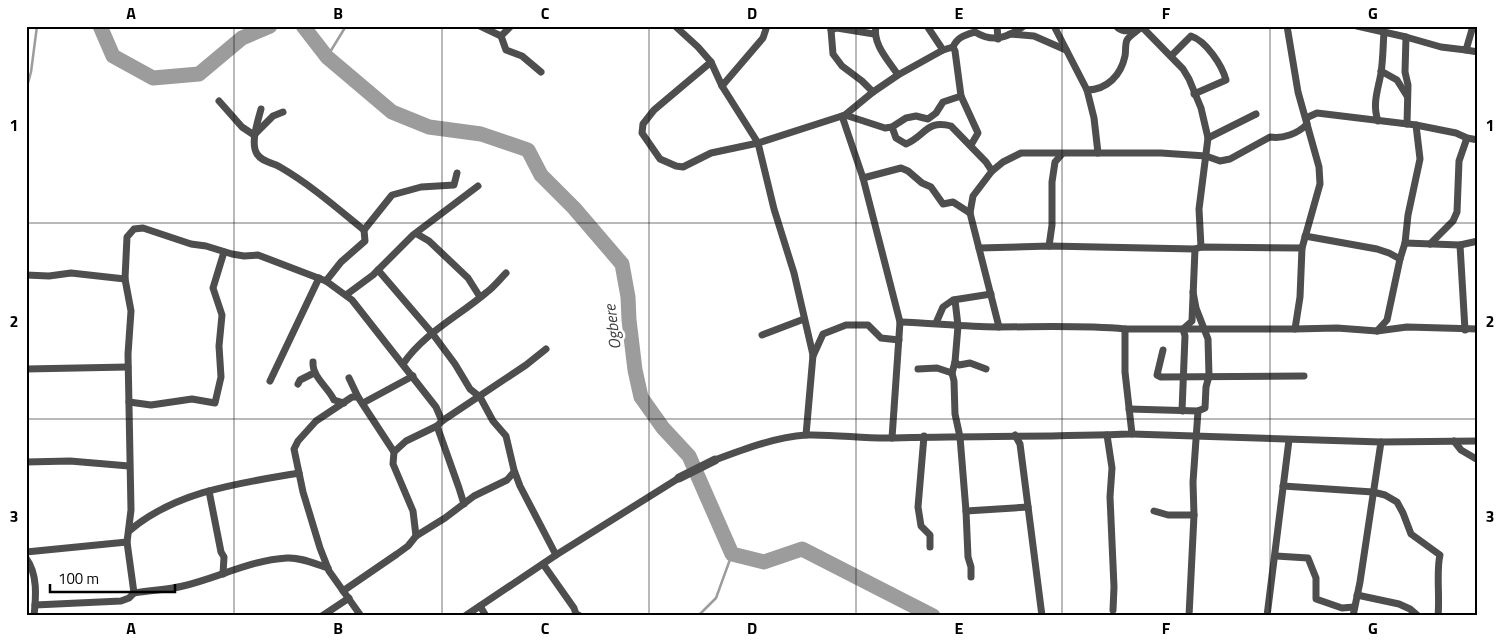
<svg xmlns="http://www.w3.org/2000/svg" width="1504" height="642" font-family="'Titillium Web',sans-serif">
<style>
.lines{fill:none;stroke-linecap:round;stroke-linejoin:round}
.stream{stroke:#9c9c9c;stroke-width:2.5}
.river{stroke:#9c9c9c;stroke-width:15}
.minor{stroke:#4e4e4e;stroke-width:7}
.tertiary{stroke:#4e4e4e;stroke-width:9}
.grid{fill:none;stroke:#000;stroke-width:1;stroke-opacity:0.55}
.labels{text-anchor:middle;stroke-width:5;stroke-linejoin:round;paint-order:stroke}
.water-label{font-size:16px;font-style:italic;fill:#3d3d3d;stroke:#fff}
.neatline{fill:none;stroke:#000;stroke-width:2}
.grid-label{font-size:16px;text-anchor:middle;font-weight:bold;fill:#000}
</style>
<rect width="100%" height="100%" fill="#fff"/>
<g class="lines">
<g class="stream">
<polyline points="327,57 346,26"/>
<polyline points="26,90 31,72 37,26"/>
<polyline points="698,616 716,598 732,554"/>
</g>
<g class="river">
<polyline points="100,26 113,56 153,78 199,74 242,38 270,26"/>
<polyline points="303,26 327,57 392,112 429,127 481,134 528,150 541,175 574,208 622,264 628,297 629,320 635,370 641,397 663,428 689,456 732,554 764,562 802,549 933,616"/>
</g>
<g class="minor">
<polyline points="480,26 501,36 506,50 522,56 541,72"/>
<polyline points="675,26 698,47 711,62 722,86 758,143 774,209 794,273 813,355 806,435"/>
<polyline points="833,26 831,30 833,54 842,66 862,81 873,92"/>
<path d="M876 26C872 44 889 61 898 75"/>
<polyline points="927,26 943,50"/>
<polyline points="997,26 998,39"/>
<polyline points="1054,26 1087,90 1094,118 1098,153"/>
<path d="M1116 26C1123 34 1130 30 1139 29"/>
<polyline points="1357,26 1406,37 1441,47 1466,50 1473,26"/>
<polyline points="1144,29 1183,69 1189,79 1201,108 1208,138 1199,209 1201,247"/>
<polyline points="831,30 837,28 874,34"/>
<polyline points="1010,34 1034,36 1066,50"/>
<polyline points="501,36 511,26"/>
<polyline points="1406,37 1405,72 1408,85 1407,124"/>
<polyline points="953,47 955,51 961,96 978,133 971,145"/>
<polyline points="1466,50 1478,52"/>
<path d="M1171 56 1191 36C1206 41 1222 65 1226 80L1194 94"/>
<path d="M711 62 654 110 643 124 642 133 660 159 676 166 683 167 711 153 758 143 845 115 873 92 898 75 943 50 953 47C957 37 965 35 975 32 993 43 1007 38 1024 26"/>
<polyline points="1381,71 1397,80 1407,96"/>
<polyline points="722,86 763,38 767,26"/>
<path d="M1087 90C1107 90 1121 75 1125 56 1126 51 1125 44 1127 40 1129 36 1136 32 1139 29"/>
<polyline points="219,101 242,127 254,135 273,116 283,112"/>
<path d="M261 109C258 121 250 143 257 154 263 163 272 162 280 167 311 185 337 208 364 230"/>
<polyline points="845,115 885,128 892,127 906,118 916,116 928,119 936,113 943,102 961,96"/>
<polyline points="842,116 863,178 900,322 892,438"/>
<path d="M1378 121C1372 104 1378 90 1381 73 1383 60 1383 46 1384 32"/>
<path d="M892 127 896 138 906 144C925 136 927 119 951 126L986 162 992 171"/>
<polyline points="1208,138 1256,114"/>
<polyline points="863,178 901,168 908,171 922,183 931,187 943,204 953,202 970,213"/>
<polyline points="417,234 429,241 468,278 480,297"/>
<polyline points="1305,236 1377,249 1389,253 1400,259"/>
<polyline points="1405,243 1460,245 1478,241"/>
<polyline points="1430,244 1453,221 1457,212 1459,161 1467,138"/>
<polyline points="1460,245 1465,330"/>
<polyline points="1049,246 1052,225 1052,182 1055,162 1062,154"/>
<polyline points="979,248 1049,246 1195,249 1201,247 1302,248"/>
<polyline points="378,270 432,333 455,364 470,389 480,397 493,421 506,436 514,470 520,486 556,555"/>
<polyline points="26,275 49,276 71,273 125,279"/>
<polyline points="326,281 341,262 365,241 364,230 392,195 421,187 454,185 457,173"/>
<polyline points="346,295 373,275 413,235 478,186"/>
<polyline points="955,300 958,326 955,362 952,373 954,381 955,414 960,437 966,511 968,557 971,567 971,577"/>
<path d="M900 322C932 323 964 327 997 327 1040 327 1081 325 1125 329"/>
<polyline points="936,323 943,307 953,300 991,294"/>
<path d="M999 327 970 213 973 196 992 171 1003 162 1021 153H1161L1206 156 1220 161 1230 159 1270 137C1282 139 1298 134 1307 124L1306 118 1317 113 1416 125 1456 133 1467 138 1478 140"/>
<polyline points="1295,329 1337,328 1377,331 1407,327 1478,329"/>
<polyline points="1377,331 1387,320 1400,259 1405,243 1408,215 1420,159 1416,125"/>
<polyline points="762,335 804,319"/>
<polyline points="1163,350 1157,375 1161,377 1304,376"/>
<polyline points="813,356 823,334 846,325 868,325 881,338 899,340"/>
<path d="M313 362C312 377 328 387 334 400L344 403"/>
<polyline points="955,362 959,365 970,363 986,369"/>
<path d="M403 364C424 333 459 316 487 292 494 287 500 279 506 273"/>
<polyline points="26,369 128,367"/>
<polyline points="918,369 937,368 952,373"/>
<polyline points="349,378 358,397 394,452"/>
<polyline points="270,381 319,278"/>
<polyline points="298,384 300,380 314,373"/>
<polyline points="358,397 352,397 316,421 298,441 294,449 303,492 320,548 329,571 361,616"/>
<polyline points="129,402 151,405 192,399 215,403 221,377 219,346 222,315 213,288 224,252"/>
<polyline points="363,403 413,376"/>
<polyline points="1129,409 1198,411"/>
<polyline points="1182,411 1185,336 1183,329 1192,321 1195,249"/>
<polyline points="437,426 459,488 464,504"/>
<polyline points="1132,434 1381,442 1478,441"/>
<polyline points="1015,435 1020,444 1042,616"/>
<polyline points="1107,435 1112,468 1110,497 1114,587 1113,610"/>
<polyline points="924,436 918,507 921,526 930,535 930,547"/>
<polyline points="1454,441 1461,450 1478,460"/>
<path d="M715 460C744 449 776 437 806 435 835 434 865 439 893 438 973 436 1052 437 1132 434L1125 372V329H1295L1300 297 1302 248 1320 184 1319 167 1298 92 1287 26"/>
<polyline points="26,462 70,461 129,466"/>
<path d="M1283 486 1373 492 1385 495 1397 502 1403 513 1411 534 1440 555C1436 571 1440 597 1438 616"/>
<polyline points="209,491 221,552 224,557 223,574"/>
<polyline points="966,511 1028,507"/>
<polyline points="1154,511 1168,515 1194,515"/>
<path d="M129 531C176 491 240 483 299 473"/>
<polyline points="416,536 413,511 393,464 394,452 406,441 437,426 442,421 526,365 546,349"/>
<polyline points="26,552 127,542"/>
<polyline points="1276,556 1308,558 1316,578 1316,599 1342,608 1354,607"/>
<path d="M26 558C38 574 36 597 34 616"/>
<polyline points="543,564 574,608 576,614 580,616"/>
<polyline points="343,591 397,554 408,546 416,536 445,518 474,496 507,480 514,472"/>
<polyline points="134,593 127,542 131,510 128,354 131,311 125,279 127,237 134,229 143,228 191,244 206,246 232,254 244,256 258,255 326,281 352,300 436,407 442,421"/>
<polyline points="1357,595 1399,604 1410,609 1418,616"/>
<path d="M35 605 121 601 129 598 134 593C150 590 167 590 183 586 218 578 250 560 287 558 301 557 315 564 328 568"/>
<polyline points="480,606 486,616"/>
<polyline points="322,616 349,598"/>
<polyline points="465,616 556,555 679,478"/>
<polyline points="1189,616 1194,515 1193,482 1198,411 1205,408 1206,387 1209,376 1208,339 1196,308 1193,292"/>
<polyline points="1267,616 1289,440"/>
<polyline points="1353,616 1360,582 1381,442"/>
</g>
<polyline class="tertiary" points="679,478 715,460"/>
</g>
<path class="grid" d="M234 26V616M442 26V616M649 26V616M856 26V616M1062 26V616M1270 26V616M26 223H1478M26 419H1478"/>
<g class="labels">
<g class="water-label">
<text transform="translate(612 327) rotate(-97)" y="6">Ogbere</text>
</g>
</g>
<rect width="1504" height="642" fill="none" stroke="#ffffff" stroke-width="55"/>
<path d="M50 584v8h125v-8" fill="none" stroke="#000000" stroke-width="2.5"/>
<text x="58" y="584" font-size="15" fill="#000000" stroke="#ffffff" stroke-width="4" paint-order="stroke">100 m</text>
<rect x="28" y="28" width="1448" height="586" class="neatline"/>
<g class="grid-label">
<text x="131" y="19">A</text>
<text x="338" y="19">B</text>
<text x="545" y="19">C</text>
<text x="752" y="19">D</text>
<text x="959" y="19">E</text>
<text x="1166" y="19">F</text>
<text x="1373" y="19">G</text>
<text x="14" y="131">1</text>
<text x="1490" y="131">1</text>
<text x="14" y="327">2</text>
<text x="1490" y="327">2</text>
<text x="14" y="522">3</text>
<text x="1490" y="522">3</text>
<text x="131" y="634">A</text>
<text x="338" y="634">B</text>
<text x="545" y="634">C</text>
<text x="752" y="634">D</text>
<text x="959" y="634">E</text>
<text x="1166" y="634">F</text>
<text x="1373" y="634">G</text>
</g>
</svg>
